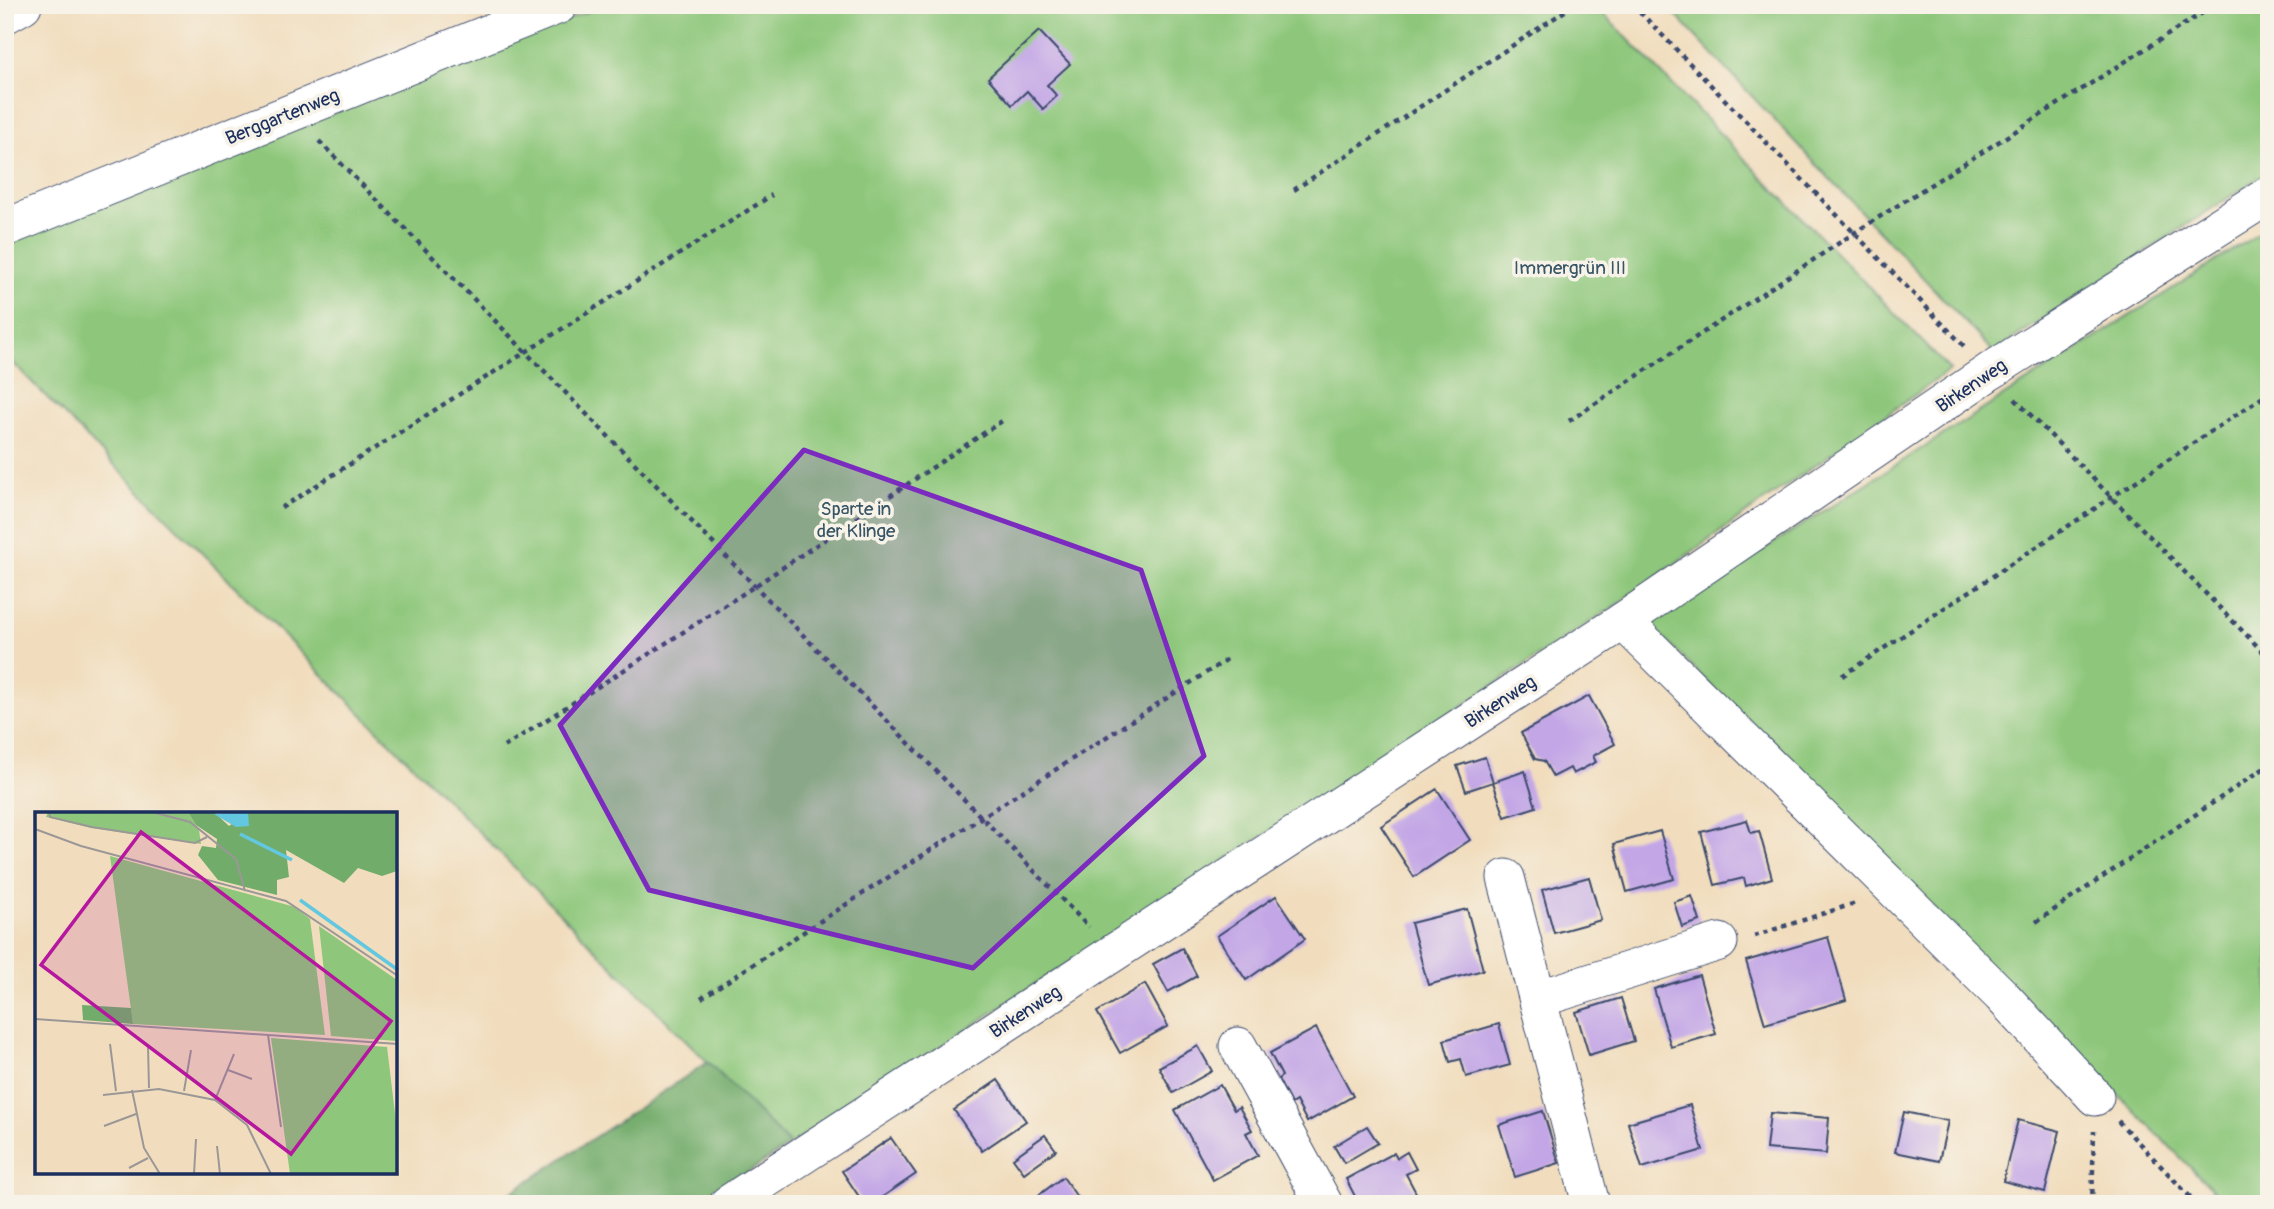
<svg xmlns="http://www.w3.org/2000/svg" width="2274" height="1209" font-family="Pangolin,sans-serif">
<style>
.green{fill:#8ec77b;stroke:#547b6c;stroke-width:2}
.forest{fill:#72ac6b;stroke:#466e64;stroke-width:2}
.building{fill:#c2a6e6}
.lines{fill:none;stroke-linecap:round;stroke-linejoin:round}
.minor-casing{stroke:#3b496c;stroke-width:39}
.path{stroke:#3b496c;stroke-width:4.5;stroke-dasharray:5 5;stroke-linecap:butt}
.minor{stroke:#fff;stroke-width:37}
.marked{fill:#7b2cbf;fill-opacity:0.2;stroke:#7b2cbf;stroke-width:5;stroke-linejoin:round}
.labels{text-anchor:middle;stroke-width:7;stroke-linejoin:round;paint-order:stroke}
.street-label{font-size:19px;fill:#1b2f5e;stroke:#f7f3e8}
.park-label{font-size:19px;fill:#385565;stroke:#f7f3e8}
.inset-river{fill:none;stroke:#62c7df;stroke-width:3.5}
.inset-road{fill:none;stroke:#9b9797;stroke-width:2}
.view{fill:#b5179e;fill-opacity:0.15;stroke:#b5179e;stroke-width:3.5}
.inset-edge{fill:none;stroke:#1b2f5e;stroke-width:3.5}
</style>
<rect width="100%" height="100%" fill="#f7f3e8"/>
<filter id="ink" filterUnits="userSpaceOnUse"><feTurbulence type="fractalNoise" baseFrequency=".0143" numOctaves="2"/><feDisplacementMap in="SourceGraphic" scale="14" xChannelSelector="R" yChannelSelector="G"/><feConvolveMatrix kernelMatrix="1 2 1 2 8 2 1 2 1" color-interpolation-filters="sRGB"/></filter>
<filter id="wash" filterUnits="userSpaceOnUse"><feTurbulence type="fractalNoise" baseFrequency=".00686" numOctaves="4" result="noise"/><feDisplacementMap in="SourceGraphic" scale="28" xChannelSelector="R" yChannelSelector="G"/><feGaussianBlur stdDeviation="1.57" result="paint"/><feColorMatrix in="noise" values="0 0 0 0 0 0 0 0 0 0 0 0 0 0 0 0 0 1.4 0 .05"/><feComposite in="paint" operator="in"/></filter>
<g filter="url(#wash)">
<rect width="100%" height="100%" fill="#f1ddbd"/>
<g class="green">
<polygon points="604,5 1595,5 1950,370 1618,604 790,1145 5,355 5,243"/>
<polygon points="1666,5 2269,5 2269,171 1993,352"/>
<polygon points="2269,227 2269,1204 2227,1204 1648,623"/>
</g>
<polygon class="forest" points="708,1062 790,1145 700,1204 494,1204"/>
<g id="blocks">
<g class="building">
<polygon points="1039,31 1070,64 1047,85 1057,96 1043,109 1027,91 1012,105 988,78"/>
<polygon points="1589,696 1615,744 1593,756 1596,762 1573,774 1570,768 1553,777 1544,761 1535,759 1521,733"/>
<polygon points="1485,757 1493,782 1466,791 1457,766"/>
<polygon points="1525,771 1536,807 1505,817 1493,782"/>
<polygon points="1437,789 1470,840 1414,877 1381,826"/>
<polygon points="1747,820 1751,833 1759,831 1772,878 1746,886 1744,878 1715,885 1701,832"/>
<polygon points="1660,831 1674,879 1627,892 1614,844"/>
<polygon points="1589,877 1601,920 1554,933 1542,890"/>
<polygon points="1276,896 1305,939 1246,980 1217,936"/>
<polygon points="1692,896 1700,921 1682,927 1674,902"/>
<polygon points="1467,909 1483,970 1428,985 1411,923"/>
<polygon points="1828,937 1846,1000 1765,1024 1746,961"/>
<polygon points="1182,948 1197,976 1168,992 1153,964"/>
<polygon points="1699,975 1716,1034 1671,1047 1654,989"/>
<polygon points="1145,984 1168,1026 1120,1053 1097,1012"/>
<polygon points="1621,998 1634,1041 1589,1055 1576,1012"/>
<polygon points="1499,1024 1510,1065 1466,1077 1461,1059 1450,1062 1444,1040"/>
<polygon points="1316,1028 1353,1096 1307,1122 1296,1101 1291,1104 1278,1079 1282,1076 1270,1053"/>
<polygon points="1198,1046 1212,1071 1173,1093 1159,1067"/>
<polygon points="998,1080 1026,1121 982,1151 954,1110"/>
<polygon points="1220,1085 1234,1110 1239,1107 1252,1130 1246,1133 1258,1155 1213,1180 1175,1110"/>
<polygon points="1690,1105 1703,1150 1642,1168 1628,1123"/>
<polygon points="1543,1111 1559,1163 1515,1177 1499,1125"/>
<polygon points="1904,1112 1948,1121 1939,1161 1895,1152"/>
<polygon points="1770,1113 1829,1118 1826,1154 1766,1149"/>
<polygon points="2018,1120 2060,1131 2045,1192 2003,1181"/>
<polygon points="1367,1126 1378,1143 1344,1163 1334,1146"/>
<polygon points="1045,1135 1056,1150 1024,1173 1013,1158"/>
<polygon points="891,1138 916,1174 872,1204 864,1204 842,1171"/>
<polygon points="1407,1152 1416,1169 1406,1174 1422,1204 1353,1204 1358,1202 1346,1179 1394,1153 1397,1158"/>
<polygon points="1063,1177 1082,1204 1027,1204"/>
</g>
</g>
</g>
<g filter="url(#ink)">
<use href="#blocks" fill-opacity="0" stroke="#3b496c" stroke-width="2"/>
<g class="lines">
<g class="minor-casing">
<g id="minor">
<polyline points="5,15 23,5"/>
<polyline points="5,228 559,5"/>
<polyline points="1623,621 2001,995 2095,1097"/>
<polyline points="1506,878 1591,1204"/>
<polyline points="1538,999 1719,942"/>
<polyline points="1238,1046 1324,1204"/>
<polyline points="728,1204 1623,621 1989,372 2269,195"/>
</g>
</g>
<g class="path">
<polyline points="1633,5 1965,347"/>
<polyline points="319,141 1089,927"/>
<polyline points="1294,190 1574,5"/>
<polyline points="2015,399 2269,658"/>
<polyline points="1569,421 1854,233 2215,5"/>
<polyline points="281,508 772,195"/>
<polyline points="1842,676 2269,393"/>
<polyline points="504,747 755,586 1002,421"/>
<polyline points="2036,922 2269,765"/>
<polyline points="1754,936 1856,903"/>
<polyline points="701,998 1229,658"/>
<polyline points="2118,1121 2197,1204"/>
<polyline points="2092,1204 2094,1131"/>
</g>
<use href="#minor" class="minor"/>
</g>
</g>
<path class="marked" d="M804 450 1141 570 1204 756 973 968 649 890 560 725Z"/>
<g class="labels">
<g class="street-label">
<text transform="translate(282 116) rotate(-22)" y="7">Berggartenweg</text>
<text transform="translate(1971 385) rotate(-34)" y="7">Birkenweg</text>
<text transform="translate(1500 701) rotate(-33)" y="7">Birkenweg</text>
<text transform="translate(1025 1011) rotate(-33)" y="7">Birkenweg</text>
</g>
<g class="park-label">
<text x="1570" y="274">Immergrün III</text>
<text x="856" y="515">Sparte in<tspan x="856" dy="22">der Klinge</tspan></text>
</g>
</g>
<g transform="translate(35 812)">
<rect width="362" height="362" fill="#f1ddbd"/>
<path d="M13 0H153L164 18 166 32 56 16 11 5ZM75 44 260 95 275 107 290 223 98 212ZM284 114 362 168V229L296 224ZM236 226 352 235 362 318V362H255Z" fill="#8ec77b"/>
<path d="M153 0H179L194 14 213 0H362V59L347 64 323 56 309 71 251 38 254 65 242 68V83L183 68 163 43 167 34 181 36 182 27 161 13ZM47 193 96 196 98 212 48 208Z" fill="#72ac6b"/>
<path d="M213 0 214 14 201 15 179 2Z" fill="#62c7df"/>
<path class="inset-river" d="M205 22 257 48M265 88 363 158"/>
<path class="inset-road" d="M14 0 15 5 57 15 160 31 172 25M117 0 155 10 201 47 210 79M0 17 46 34 251 89 363 164M0 207 363 232M233 223 246 315M75 232 81 279M113 234 114 276M193 258 217 267M97 278 109 336 125 362M149 279 156 238M68 283 124 277 180 288 212 313 236 362M180 288 199 242M69 314 101 302M182 334 185 362M94 356 113 346M159 362 161 327"/>
<path class="view" d="M106 20 356 209 256 342 6 153Z"/>
<rect width="362" height="362" class="inset-edge"/>
</g>
<rect width="2274" height="1209" fill="none" stroke="#f7f3e8" stroke-width="28"/>
</svg>
